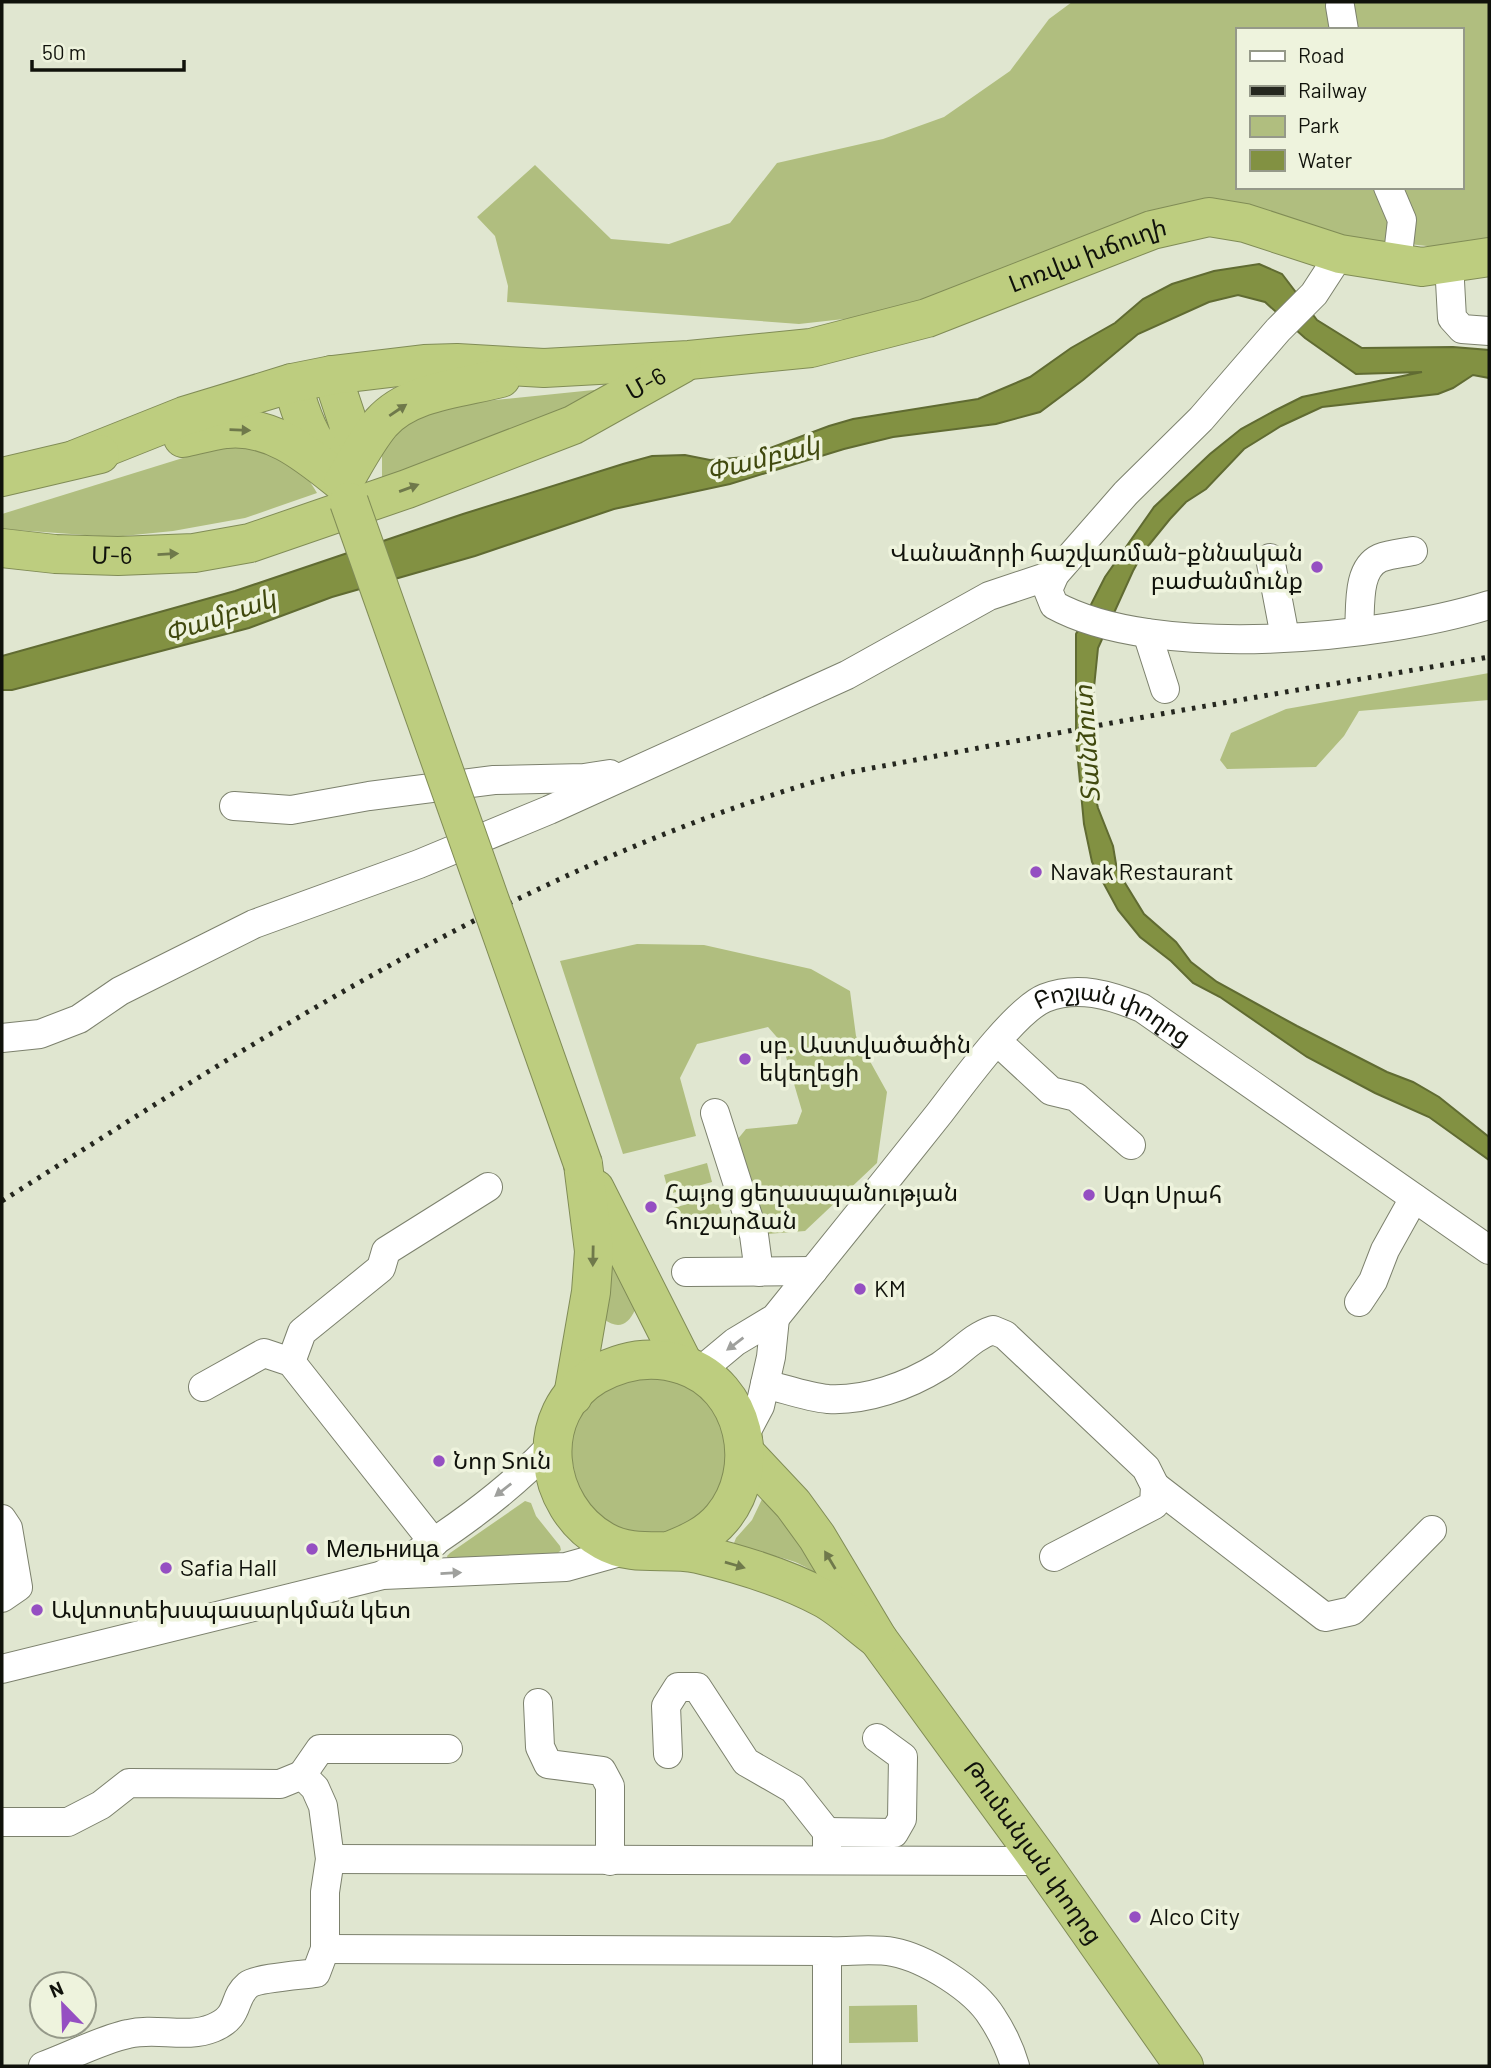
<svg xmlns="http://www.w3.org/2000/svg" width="1491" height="2068" font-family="Barlow,'Noto Sans Armenian',sans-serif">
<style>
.green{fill:#b0be7f;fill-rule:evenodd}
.water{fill:#829142;stroke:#606b32;stroke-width:2}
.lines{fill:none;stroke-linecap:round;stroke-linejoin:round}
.minor-casing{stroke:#7c816d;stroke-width:30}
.highway-casing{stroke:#808c56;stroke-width:40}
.minor{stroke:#fff;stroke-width:28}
.highway{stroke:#bdcd7f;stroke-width:38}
.rail{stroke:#25271f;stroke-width:5;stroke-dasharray:3.5 7;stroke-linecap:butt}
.highway-bridge-casing{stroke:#808c56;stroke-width:40;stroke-linecap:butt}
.highway-bridge{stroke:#bdcd7f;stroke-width:38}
.oneway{fill:#6f794b}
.oneway2{fill:#9fa09d}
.poi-dot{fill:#954fc2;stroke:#eef3dd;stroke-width:2.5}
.labels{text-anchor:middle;stroke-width:7;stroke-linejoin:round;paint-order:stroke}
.street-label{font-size:24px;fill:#10120b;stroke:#eef3dd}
.poi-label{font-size:24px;fill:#10120b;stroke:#eef3dd;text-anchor:start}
.water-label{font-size:26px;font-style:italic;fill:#40490e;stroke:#eef3dd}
</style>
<rect width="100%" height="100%" fill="#e0e6d0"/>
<g class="green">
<path d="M1072 2H1489V243L1455 249 1334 236 1215 202 880 315 799 324 507 302 508 286 495 236 477 217 535 165 611 239 669 244 730 223 777 163 883 139 944 117 1010 71 1049 19ZM1237 30H1461V187H1237Z"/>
<polygon points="623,387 382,480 382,452 387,431 455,404"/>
<path d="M252 447C282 457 301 464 317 493L245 518 173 531 113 537 2 529V514L199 453 224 448Z"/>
<polygon points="1489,673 1489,700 1359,711 1344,736 1316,767 1227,769 1220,760 1231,733 1286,709"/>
<polygon points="637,944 704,945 811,969 850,991 856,1036 887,1092 877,1163 805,1231 767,1234 737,1140 746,1129 797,1124 802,1111 782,1043 768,1027 697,1044 680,1078 696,1136 623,1154 560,961"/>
<polygon points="707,1163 712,1182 669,1194 664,1175"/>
<polygon points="717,1196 722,1215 679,1227 673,1208"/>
<path d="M607 1237 635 1310C628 1325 618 1330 604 1319Z"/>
<polygon points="640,1372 691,1381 728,1419 724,1497 681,1533 624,1534 580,1499 569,1444 577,1417 593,1395"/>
<path d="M765 1493 834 1587C815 1572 803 1563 779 1557 765 1554 747 1560 735 1551L734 1543 736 1538 752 1520Z"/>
<polygon points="525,1501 531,1503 536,1516 560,1546 561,1550 557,1554 448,1560 447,1556 450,1553"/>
<polygon points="917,2005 918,2042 849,2043 849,2006"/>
</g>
<polygon class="water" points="1259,264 1282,274 1317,320 1362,348 1453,347 1489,350 1489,378 1473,375 1453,388 1438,394 1322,407 1281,426 1244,449 1206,489 1186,502 1170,519 1144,551 1133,571 1098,648 1091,717 1093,787 1098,808 1113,846 1117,870 1144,914 1176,942 1191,962 1217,982 1297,1026 1387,1072 1413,1082 1439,1097 1489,1137 1489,1160 1429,1117 1375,1093 1307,1057 1220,997 1193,983 1171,961 1140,937 1118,910 1092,862 1084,824 1076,740 1076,634 1105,577 1154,507 1210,454 1241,429 1276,410 1302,397 1422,372 1356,374 1305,338 1265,302 1238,295 1209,302 1138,334 1083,380 1040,412 996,424 893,437 844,449 730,484 614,509 475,556 332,597 249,628 39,683 12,690 2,690 2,656 235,591 463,514 623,464 652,456 685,455 710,460 746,457 829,426 853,419 978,399 1030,377 1071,348 1115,323 1143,299 1172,284 1214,271"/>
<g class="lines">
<g class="minor-casing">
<g id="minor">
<polyline points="1340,6 1344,30"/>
<polyline points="1388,187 1402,220 1397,263"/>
<path d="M1340 254 1314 294 1278 330 1201 419 1126 493 1055 574 1048 590 1054 605C1156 661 1380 639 1489 605"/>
<polyline points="1449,263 1452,318 1462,329 1489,331"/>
<polyline points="1270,558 1285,637"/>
<path d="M1359 631C1361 608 1356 569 1380 558 1390 554 1403 553 1413 551"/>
<polyline points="1147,633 1165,689"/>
<polyline points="234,806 291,810 369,796 494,780 584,778 610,774"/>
<polyline points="2,1038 40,1034 79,1019 120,991 254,924 419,864 549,810 847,675 989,596 1055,574"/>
<polyline points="998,1042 1051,1091 1076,1097 1131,1145"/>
<polyline points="715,1113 754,1235 759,1272"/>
<polyline points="686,1272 813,1271"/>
<polyline points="1359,1302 1373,1281 1385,1250 1414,1198"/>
<polyline points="291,1362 302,1332 381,1268 386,1251 488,1187"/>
<path id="s1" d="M699 1372 735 1342 775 1318C829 1251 884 1183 938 1115 959 1088 1015 1010 1045 998 1078 985 1110 995 1142 1008L1489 1250"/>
<path d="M765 1384C786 1389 807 1397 828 1399 866 1401 908 1386 940 1366 959 1354 971 1337 993 1330L1005 1335 1146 1468 1155 1486 1154 1505 1054 1557"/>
<polyline points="203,1387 264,1353 291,1362 434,1543"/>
<polyline points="744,1436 760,1406 771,1357 775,1318"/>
<polyline points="1155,1486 1325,1617 1352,1611 1432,1530"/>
<polyline points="2,1519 8,1528 18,1587 2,1598"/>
<path d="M384 1574C444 1537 504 1496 553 1444"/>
<polyline points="2,1669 383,1575 566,1567 627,1550"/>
<polyline points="538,1703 540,1747 548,1764 602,1771 610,1786 610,1861"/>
<polyline points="668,1754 666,1706 678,1687 697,1687 746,1762 793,1789 827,1832 827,1860"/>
<polyline points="302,1775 320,1749 448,1749"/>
<path d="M2 1822H68L101 1805 129 1783 280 1784 302 1775 315 1788 323 1806 330 1859 325 1892V1949L316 1973C303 1975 257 1978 248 1985 231 1999 242 2016 213 2028 186 2039 156 2027 128 2034 103 2039 68 2057 43 2066"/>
<polyline points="827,1832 894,1833 902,1819 903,1757 877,1738"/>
<polyline points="330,1859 1040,1861"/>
<polyline points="325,1949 827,1951 827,2066"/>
<path d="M827 1951C848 1952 872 1948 893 1952 925 1958 975 1989 992 2017 1002 2032 1010 2049 1015 2066"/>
</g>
</g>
<g class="highway-casing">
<g id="highway">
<polyline points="332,375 349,426 344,475"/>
<path d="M292 383C302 418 309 437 331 466"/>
<path d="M183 438C197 435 212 431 226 429 273 424 309 456 343 483"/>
<path id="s2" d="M76 459 184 416 292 383 332 375 424 364 457 363 544 368 689 360 811 348 927 318 1152 230 1209 217 1245 223 1340 254 1422 267 1489 257"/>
<polyline points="2,477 100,454"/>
<path d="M343 483C355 463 366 441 381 423 409 391 462 388 501 378"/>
<path id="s3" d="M2 548 55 554 118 556 194 553 250 543 407 489 573 425 682 364"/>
<polyline points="595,1189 684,1365"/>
<polyline points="573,1396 591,1292 594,1251 583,1164"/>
<path id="s4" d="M746 1454 793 1504 817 1537 878 1639 1040 1861 1184 2066"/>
<path d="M669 1551C689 1543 708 1535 722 1518 763 1469 746 1386 683 1365 653 1355 623 1360 596 1375 531 1413 543 1507 604 1541 634 1558 666 1547 698 1554 740 1564 784 1577 823 1598 842 1608 860 1626 878 1639"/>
</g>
</g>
<use href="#minor" class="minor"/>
<use href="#highway" class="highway"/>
<path class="rail" d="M2 1201C266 1034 527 864 831 777 852 771 873 768 894 764 936 756 979 748 1021 740 1177 710 1333 684 1489 657"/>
<g class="highway-bridge-casing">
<polyline id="highway-bridge" points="349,502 583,1164"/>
</g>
<use href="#highway-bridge" class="highway-bridge"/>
</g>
<defs><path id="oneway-solid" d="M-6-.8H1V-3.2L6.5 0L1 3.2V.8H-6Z" transform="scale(1.75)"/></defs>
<g class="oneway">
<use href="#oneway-solid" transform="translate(398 410) rotate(-34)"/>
<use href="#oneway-solid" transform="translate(240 430) rotate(2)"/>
<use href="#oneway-solid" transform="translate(409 488) rotate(-20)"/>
<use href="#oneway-solid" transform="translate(168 554) rotate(-3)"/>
<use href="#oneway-solid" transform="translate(593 1256) rotate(91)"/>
<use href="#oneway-solid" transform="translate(830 1560) rotate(-121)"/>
<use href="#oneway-solid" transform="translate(735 1565) rotate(16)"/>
</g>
<g class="oneway2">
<use href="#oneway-solid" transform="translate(735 1344) rotate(143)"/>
<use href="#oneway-solid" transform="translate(503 1490) rotate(142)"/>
<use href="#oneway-solid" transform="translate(451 1573) rotate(-3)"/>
</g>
<g class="poi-dot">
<circle cx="1317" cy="567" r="7"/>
<circle cx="1036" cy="872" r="7"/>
<circle cx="745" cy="1059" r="7"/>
<circle cx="1089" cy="1195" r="7"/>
<circle cx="651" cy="1207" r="7"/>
<circle cx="860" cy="1289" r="7"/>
<circle cx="439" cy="1461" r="7"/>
<circle cx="312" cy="1549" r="7"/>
<circle cx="166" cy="1568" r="7"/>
<circle cx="37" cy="1610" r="7"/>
<circle cx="1135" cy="1917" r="7"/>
</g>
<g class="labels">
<g class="street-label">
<text dy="8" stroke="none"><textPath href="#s2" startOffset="1043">Լոռվա խճուղի</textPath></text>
<text dy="8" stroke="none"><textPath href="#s3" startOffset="677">Մ-6</textPath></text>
<text dy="8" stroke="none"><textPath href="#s3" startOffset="110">Մ-6</textPath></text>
<text dy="8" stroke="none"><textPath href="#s1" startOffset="586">Բոշյան փողոց</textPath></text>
<text dy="8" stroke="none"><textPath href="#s4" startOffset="492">Թումանյան փողոց</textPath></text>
</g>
<g class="poi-label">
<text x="1303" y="561" text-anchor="end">Վանաձորի հաշվառման-քննական<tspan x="1303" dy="28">բաժանմունք</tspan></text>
<text x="1050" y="880">Navak Restaurant</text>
<text x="759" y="1053">սբ. Աստվածածին<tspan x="759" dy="28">եկեղեցի</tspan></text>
<text x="665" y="1201">Հայոց ցեղասպանության<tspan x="665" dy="28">հուշարձան</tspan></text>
<text x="1103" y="1203">Սգո Սրահ</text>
<text x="874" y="1297">KM</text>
<text x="453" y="1469">Նոր Տուն</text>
<text x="326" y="1557">Мельница</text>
<text x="180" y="1576">Safia Hall</text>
<text x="51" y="1618">Ավտոտեխսպասարկման կետ</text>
<text x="1149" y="1925">Alco City</text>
</g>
<g class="water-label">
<text transform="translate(763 458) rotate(-14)" y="9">Փամբակ</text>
<text transform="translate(220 616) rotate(-19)" y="9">Փամբակ</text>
<text transform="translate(1087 744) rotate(-94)" y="9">Տանձուտ</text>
</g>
</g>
<rect width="1491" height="2068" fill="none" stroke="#10120b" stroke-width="7"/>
<rect x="1236" y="28" width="228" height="161" fill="#eef3dd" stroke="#959989" stroke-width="2"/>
<rect x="1250" y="51" width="35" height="10" fill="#ffffff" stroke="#959989" stroke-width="2"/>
<text x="1298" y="63" font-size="21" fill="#10120b">Road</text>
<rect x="1250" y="86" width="35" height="10" fill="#25271f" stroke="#959989" stroke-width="2"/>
<text x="1298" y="98" font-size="21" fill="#10120b">Railway</text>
<rect x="1250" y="116" width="35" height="21" fill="#b0be7f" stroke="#959989" stroke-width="2"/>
<text x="1298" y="133" font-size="21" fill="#10120b">Park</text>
<rect x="1250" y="150" width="35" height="21" fill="#829142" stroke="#959989" stroke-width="2"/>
<text x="1298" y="168" font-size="21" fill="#10120b">Water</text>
<g transform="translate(63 2005) rotate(337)"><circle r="33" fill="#eef3dd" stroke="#959989" stroke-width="2"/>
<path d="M0-5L12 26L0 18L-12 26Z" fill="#954fc2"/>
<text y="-10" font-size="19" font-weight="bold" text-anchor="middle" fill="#10120b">N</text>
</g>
<path d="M32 60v10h152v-10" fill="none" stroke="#10120b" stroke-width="3.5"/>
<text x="42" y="60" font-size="21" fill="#10120b" stroke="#eef3dd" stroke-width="5" paint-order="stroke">50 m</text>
</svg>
